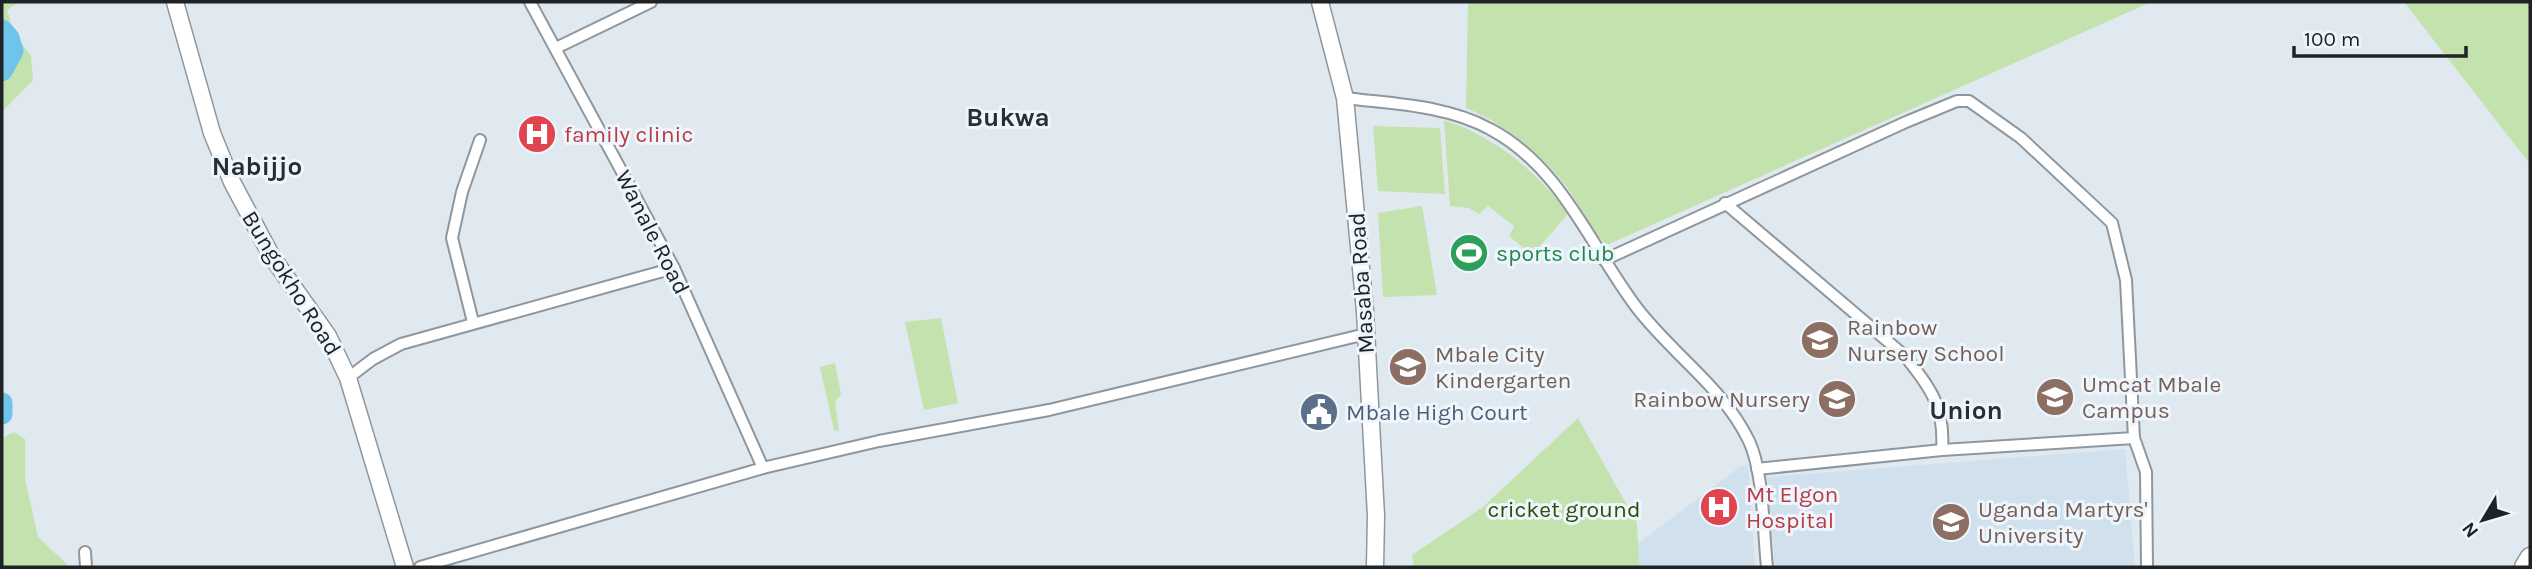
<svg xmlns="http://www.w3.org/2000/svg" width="2532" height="569" font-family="Karla,sans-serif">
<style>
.built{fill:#d0e0ec}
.green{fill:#c3e2ae}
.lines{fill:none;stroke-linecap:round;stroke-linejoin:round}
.river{stroke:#6ec4ea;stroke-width:21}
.street-casing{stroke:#8f979d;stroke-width:14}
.secondary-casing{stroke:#8f979d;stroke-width:19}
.primary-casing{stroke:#8f979d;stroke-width:21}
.street{stroke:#fff;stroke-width:10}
.secondary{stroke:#fff;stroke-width:16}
.primary{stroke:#fff;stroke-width:18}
.labels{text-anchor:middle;stroke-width:6;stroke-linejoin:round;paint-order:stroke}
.health-label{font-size:23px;fill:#be3a42;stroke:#eef6fd;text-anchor:start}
.street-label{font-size:23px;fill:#202326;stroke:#eef6fd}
.leisure-label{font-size:23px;fill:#27864d;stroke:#eef6fd;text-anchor:start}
.education-label{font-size:23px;fill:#785e54;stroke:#eef6fd;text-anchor:start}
.service-label{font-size:23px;fill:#4e5e75;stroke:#eef6fd;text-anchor:start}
.park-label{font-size:23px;fill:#2c4e06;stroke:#eef6fd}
.quarter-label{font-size:26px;font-weight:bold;fill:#282f34;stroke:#eef6fd}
</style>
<rect width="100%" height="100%" fill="#e1e9f0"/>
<g class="built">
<polygon points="2125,449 2135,567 1775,567 1767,477"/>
<polygon points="1748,465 1755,567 1634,567 1632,548 1741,466"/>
</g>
<g class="green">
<polygon points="2,2 19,2 7,10 14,33 31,56 33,80 2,112"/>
<path d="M1468 2H2151L1607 245C1590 231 1581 208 1569 190 1543 156 1506 124 1466 108Z"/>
<polygon points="2404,2 2530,2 2530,164"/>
<path d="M1444 120C1496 137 1535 171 1569 213L1532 255 1509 236 1514 226 1488 206 1479 214 1469 208 1450 206Z"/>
<polygon points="1373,126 1440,128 1445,194 1378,191"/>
<polygon points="1422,206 1437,295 1383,297 1378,213"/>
<polygon points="941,318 958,403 924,410 905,322"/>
<polygon points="835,363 841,394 835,402 839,431 834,430 820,367"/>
<polygon points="1578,418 1637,523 1639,567 1414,567 1412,555 1483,507"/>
<polygon points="14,432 25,439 25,479 38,537 70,567 2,567 2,438"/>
</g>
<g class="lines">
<g class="river">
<polyline points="2,30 9,38 13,51 2,71"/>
<polyline points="2,403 2,414"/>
</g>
<g class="street-casing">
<g id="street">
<polyline points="530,2 674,268 763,468"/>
<polyline points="556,48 651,2"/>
<path d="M1345 98C1393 104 1447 105 1490 129 1562 167 1590 246 1637 308 1673 355 1723 387 1749 441 1764 473 1763 531 1767 567"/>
<path d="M1725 203 1905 356C1931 389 1945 407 1942 450"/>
<polyline points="1604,260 1906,122 1957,101 1969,101 2021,138 2112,223 2126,280 2134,438"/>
<polyline points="473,322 452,238 462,192 480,140"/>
<polyline points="348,378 373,359 401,344 674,268"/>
<polyline points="1757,469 1942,450 2134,438 2146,472 2147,567"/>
<polyline points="85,552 86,567"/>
<polyline points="420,567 763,468 879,441 1049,410 1366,334"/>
</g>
</g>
<g class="secondary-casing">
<g id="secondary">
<polyline points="175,2 212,133 232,182 272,257 328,336 348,378 405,567"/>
<polyline points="1320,2 1345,98 1365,311 1376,516 1375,567"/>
</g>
</g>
<g class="primary-casing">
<polyline id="primary" points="2524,567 2530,557"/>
</g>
<use href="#street" class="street"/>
<use href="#secondary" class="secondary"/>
<use href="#primary" class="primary"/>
</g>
<defs>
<g id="hospital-disc" transform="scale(2.0125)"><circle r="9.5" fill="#e0444e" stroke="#eef6fd"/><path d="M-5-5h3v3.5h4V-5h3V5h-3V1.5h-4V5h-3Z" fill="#fff"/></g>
<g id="stadium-disc" transform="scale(2.0125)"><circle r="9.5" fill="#2e9e5b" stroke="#eef6fd"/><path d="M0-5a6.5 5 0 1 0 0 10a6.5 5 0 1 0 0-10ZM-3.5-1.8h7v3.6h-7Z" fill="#fff"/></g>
<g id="school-disc" transform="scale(2.0125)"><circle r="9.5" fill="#8d6e63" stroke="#eef6fd"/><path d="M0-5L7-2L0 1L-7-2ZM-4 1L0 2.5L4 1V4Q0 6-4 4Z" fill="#fff"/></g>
<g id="university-disc" transform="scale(2.0125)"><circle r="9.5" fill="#8d6e63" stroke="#eef6fd"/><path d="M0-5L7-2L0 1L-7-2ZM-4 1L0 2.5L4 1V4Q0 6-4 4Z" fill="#fff"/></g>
<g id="civic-disc" transform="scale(2.0125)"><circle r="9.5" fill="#5c6f8a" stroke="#eef6fd"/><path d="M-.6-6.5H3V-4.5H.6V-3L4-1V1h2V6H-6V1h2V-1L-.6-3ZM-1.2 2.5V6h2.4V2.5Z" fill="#fff"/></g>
</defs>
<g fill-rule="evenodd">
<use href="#hospital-disc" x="537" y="134"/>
<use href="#stadium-disc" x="1469" y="253"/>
<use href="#school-disc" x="1820" y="340"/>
<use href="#school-disc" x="1408" y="367"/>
<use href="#university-disc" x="2055" y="397"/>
<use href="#school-disc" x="1837" y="399"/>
<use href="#civic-disc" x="1319" y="412"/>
<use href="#hospital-disc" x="1719" y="507"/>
<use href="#university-disc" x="1951" y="522"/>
</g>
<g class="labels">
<g class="health-label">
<text x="564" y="142">family clinic</text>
<text x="1746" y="502">Mt Elgon<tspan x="1746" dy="26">Hospital</tspan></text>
</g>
<g class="street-label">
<text transform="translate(653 232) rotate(63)" y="8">Wanale Road</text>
<text transform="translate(292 283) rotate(58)" y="8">Bungokho Road</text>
<text transform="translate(1361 283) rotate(-94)" y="8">Masaba Road</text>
</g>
<g class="leisure-label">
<text x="1496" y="261">sports club</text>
</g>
<g class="education-label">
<text x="1847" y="335">Rainbow<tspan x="1847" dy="26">Nursery School</tspan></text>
<text x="1435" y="362">Mbale City<tspan x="1435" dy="26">Kindergarten</tspan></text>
<text x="2082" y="392">Umcat Mbale<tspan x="2082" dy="26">Campus</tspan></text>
<text x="1810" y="407" text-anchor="end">Rainbow Nursery</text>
<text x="1978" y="517">Uganda Martyrs'<tspan x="1978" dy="26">University</tspan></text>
</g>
<g class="service-label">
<text x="1346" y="420">Mbale High Court</text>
</g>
<g class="park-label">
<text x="1564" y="517">cricket ground</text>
</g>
<g class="quarter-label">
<text x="1008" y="126">Bukwa</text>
<text x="257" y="175">Nabijjo</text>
<text x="1966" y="419">Union</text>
</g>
</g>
<rect width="2532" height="569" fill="none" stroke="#202326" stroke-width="7"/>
<g transform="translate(2483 520) rotate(232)" stroke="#eef6fd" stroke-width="5" paint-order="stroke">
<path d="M0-5L12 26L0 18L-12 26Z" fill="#202326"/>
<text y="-10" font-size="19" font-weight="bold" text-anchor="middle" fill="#202326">N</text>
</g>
<path d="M2294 46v10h172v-10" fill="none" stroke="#202326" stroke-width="3.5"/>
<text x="2304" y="46" font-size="21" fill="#202326" stroke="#eef6fd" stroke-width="5" paint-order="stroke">100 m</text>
</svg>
